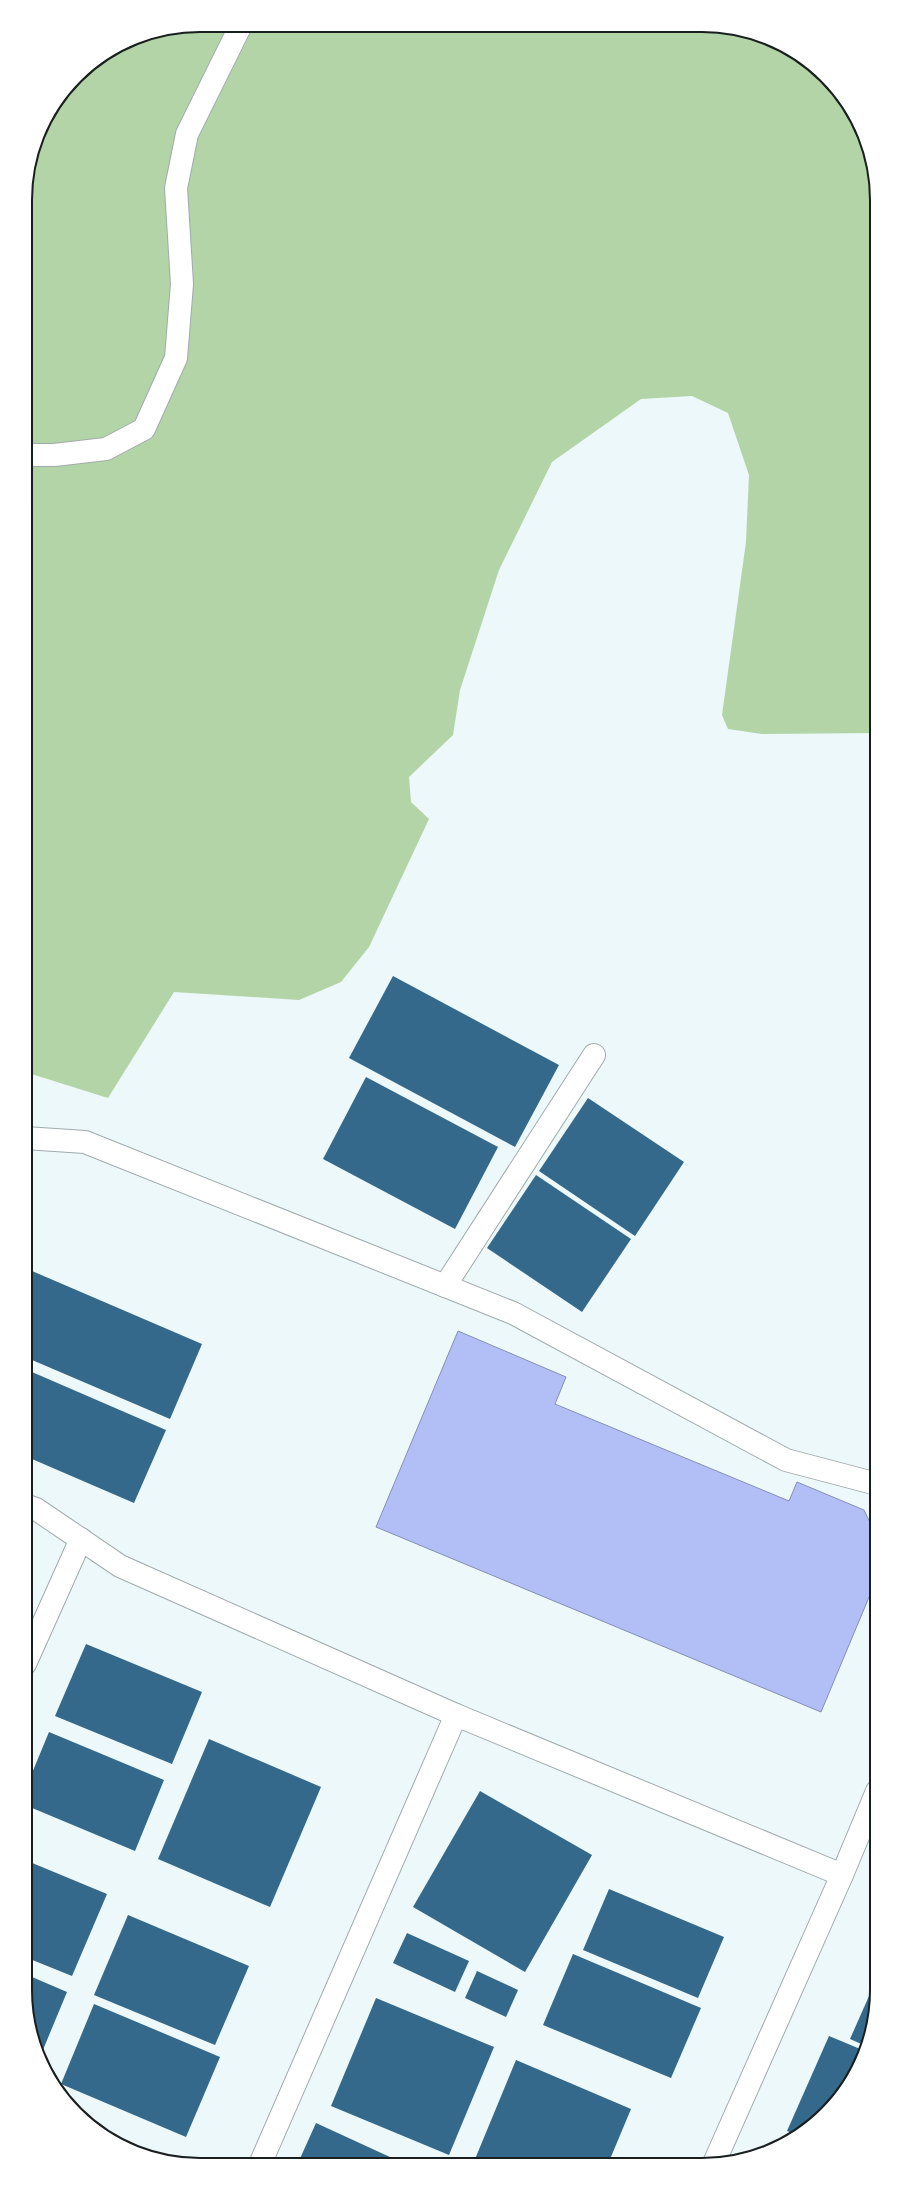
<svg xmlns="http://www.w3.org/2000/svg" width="902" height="2190" font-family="Montserrat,sans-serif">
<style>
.green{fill:#b3d4a6}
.water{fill:#b2bff7;stroke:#848fb6}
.building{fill:#34698c}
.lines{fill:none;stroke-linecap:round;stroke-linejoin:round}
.street-casing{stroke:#a0abad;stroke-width:24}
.street{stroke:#fff;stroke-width:22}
.rim{fill:none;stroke:#191e1e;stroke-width:2}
</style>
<rect width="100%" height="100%" fill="#ecf8f9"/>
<polygon class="green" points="200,25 736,28 780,43 818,68 853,112 871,155 877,200 877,733 762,734 728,729 722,715 746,542 749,475 728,413 692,396 641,399 552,462 499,570 460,690 453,735 409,777 411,802 429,819 369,947 341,982 299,1000 174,992 108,1098 25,1072 25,188 43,122 84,68 133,38"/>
<polygon class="water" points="458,1331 566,1377 555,1404 789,1501 797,1482 864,1510 877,1537 877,1578 821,1712 376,1527"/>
<g class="building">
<polygon points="393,976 559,1065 515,1147 349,1058"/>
<polygon points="366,1077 498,1147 455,1229 323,1159"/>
<polygon points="588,1098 684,1162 635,1236 539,1171"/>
<polygon points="536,1175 631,1239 582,1312 487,1248"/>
<polygon points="25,1268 202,1344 170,1419 25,1357"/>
<polygon points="25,1369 166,1430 134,1503 25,1456"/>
<polygon points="86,1644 202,1692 172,1764 55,1716"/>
<polygon points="49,1732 164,1780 135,1851 25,1805 25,1790"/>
<polygon points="209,1739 321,1787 270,1907 158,1859"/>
<polygon points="480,1791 592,1855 525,1972 413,1907"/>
<polygon points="25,1860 107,1894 72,1976 25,1957"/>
<polygon points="609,1889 724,1937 698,1998 583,1950"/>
<polygon points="128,1915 249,1966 215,2045 94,1995"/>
<polygon points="407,1933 469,1961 455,1992 393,1963"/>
<polygon points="573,1954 701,2008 671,2078 543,2025"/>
<polygon points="477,1971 518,1990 506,2017 465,1998"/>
<polygon points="25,1974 67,1992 40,2057 31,2035 25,1990"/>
<polygon points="877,1978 877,2002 866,2046 850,2039"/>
<polygon points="376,1998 494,2047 449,2155 331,2106"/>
<polygon points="94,2004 220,2057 186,2137 61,2084"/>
<polygon points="829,2036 865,2051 864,2057 834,2105 797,2135 787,2131"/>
<polygon points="516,2060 631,2109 608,2164 473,2164"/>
<polygon points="316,2123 403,2163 298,2163"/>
</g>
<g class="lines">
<g class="street-casing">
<g id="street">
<polyline points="25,455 54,455 106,449 144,429 176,358 182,284 176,188 187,134 241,25"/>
<polyline points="25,1138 85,1142 513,1313 786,1460 877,1484"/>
<polyline points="445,1286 594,1055"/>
<polyline points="25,1505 36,1509 120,1566 456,1715 842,1875"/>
<polyline points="25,1664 81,1539"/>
<polyline points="261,2162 456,1715"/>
<polyline points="714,2163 842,1875 877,1791"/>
</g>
</g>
<use href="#street" class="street"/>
</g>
<path d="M0 0H902V2190H0ZM200 32H702A168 168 0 0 1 870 200V1990A168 168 0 0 1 702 2158H200A168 168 0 0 1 32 1990V200A168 168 0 0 1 200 32Z" fill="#fff" fill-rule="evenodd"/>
<path class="rim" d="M200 32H702A168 168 0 0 1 870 200V1990A168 168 0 0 1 702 2158H200A168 168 0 0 1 32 1990V200A168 168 0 0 1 200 32Z"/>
</svg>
